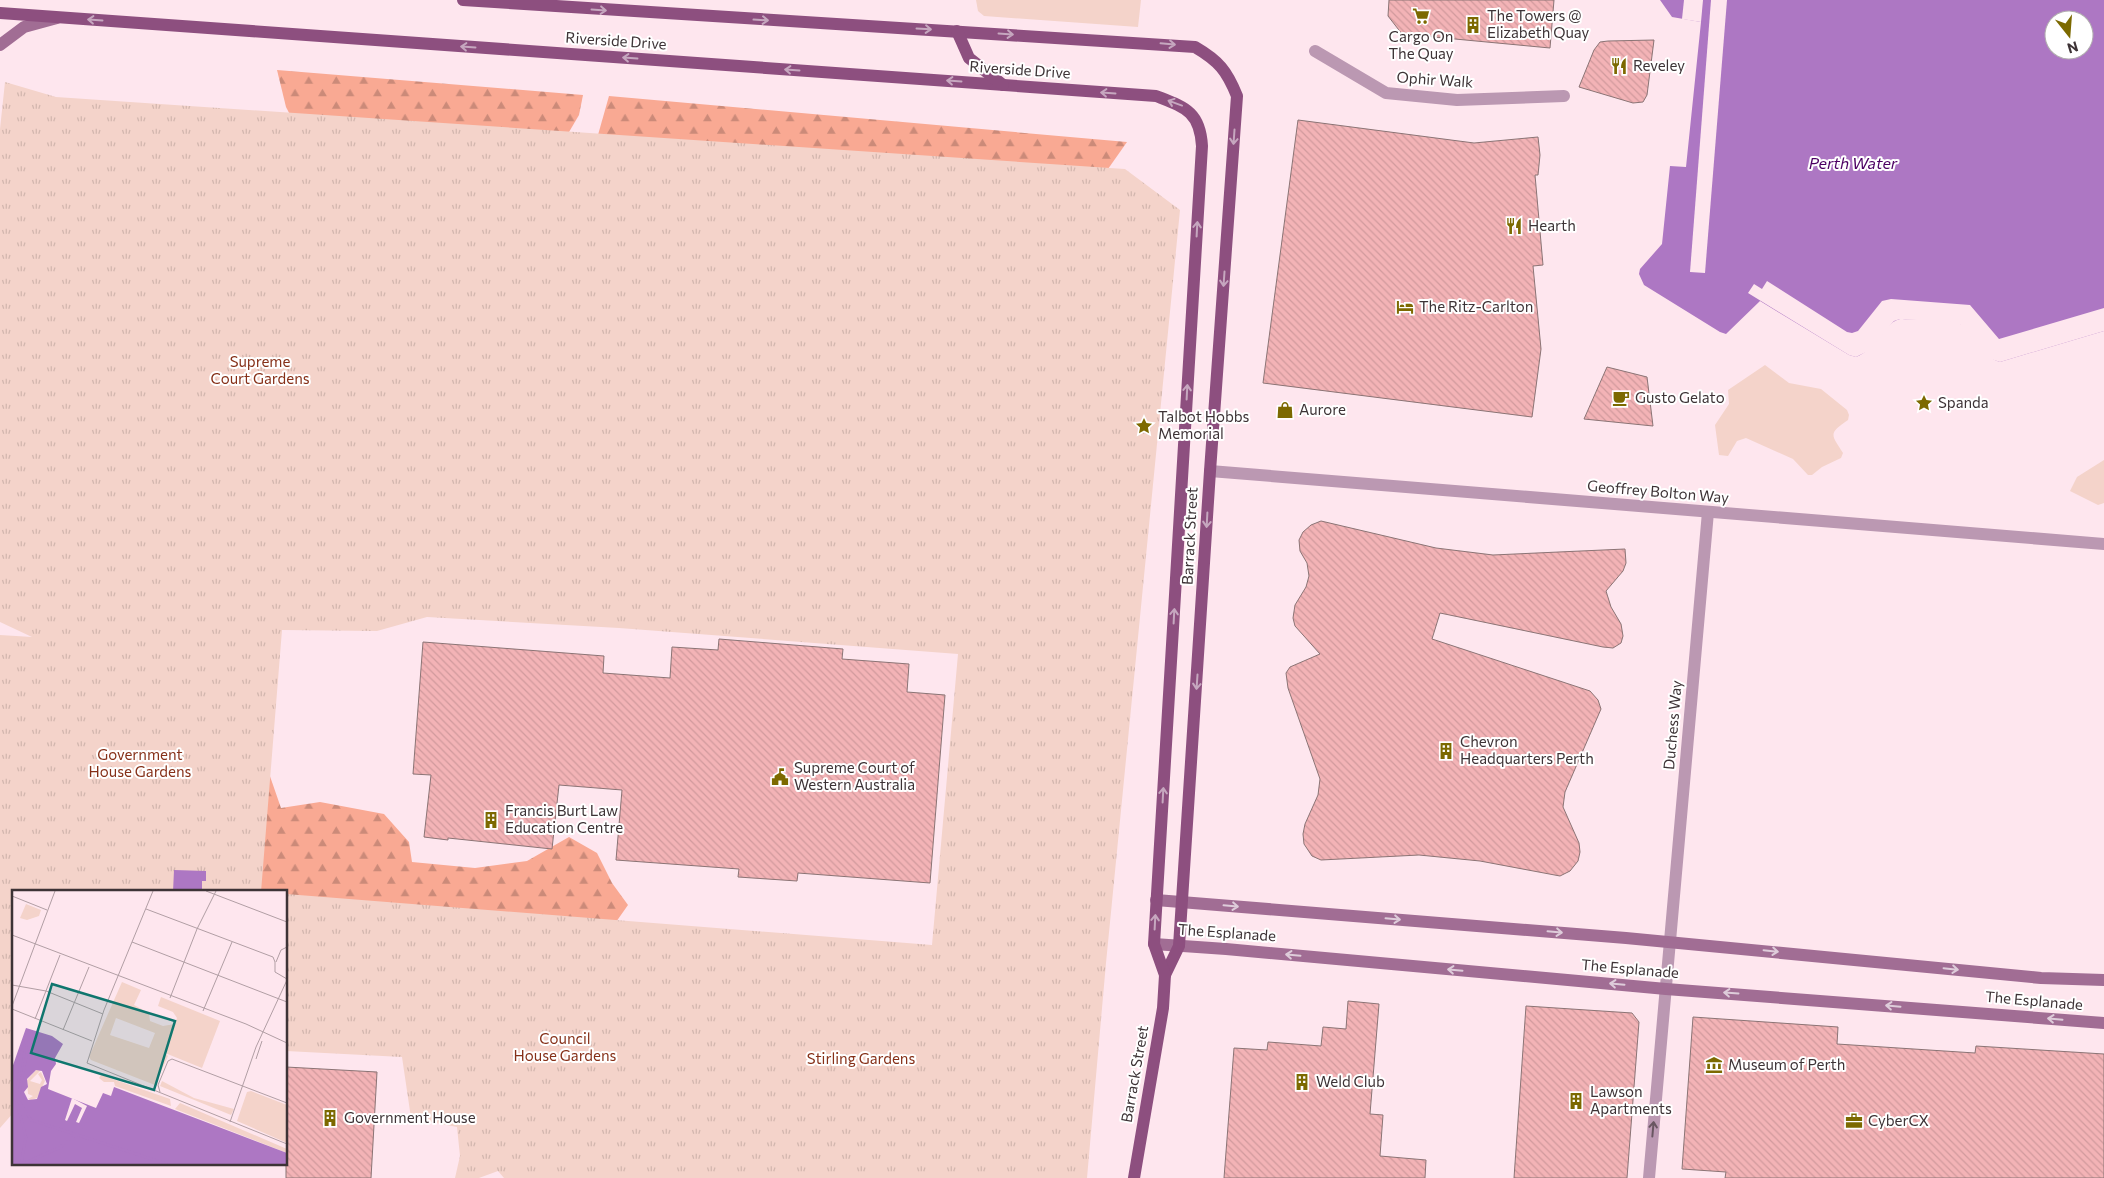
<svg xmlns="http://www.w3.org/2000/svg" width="2104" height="1178" font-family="Commissioner,sans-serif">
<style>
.green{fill:#f4d3ca}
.forest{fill:url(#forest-firs)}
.park{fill:url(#park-tufts)}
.water{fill:#ad77c3;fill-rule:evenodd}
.pier{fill:#fee6ee}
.building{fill:url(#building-back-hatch);stroke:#8b7475}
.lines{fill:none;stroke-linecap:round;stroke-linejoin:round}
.street{stroke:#bb98b2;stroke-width:12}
.secondary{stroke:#a16d94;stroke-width:12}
.primary{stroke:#8d4f7f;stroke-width:12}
.oneway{stroke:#c6a7bf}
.oneway2{stroke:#deccda}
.oneway3{stroke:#695661}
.labels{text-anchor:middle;stroke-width:4;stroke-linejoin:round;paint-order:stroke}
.poi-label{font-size:15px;fill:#3d3336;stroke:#fff;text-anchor:start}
.street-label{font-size:15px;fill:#3d3336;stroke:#fff}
.park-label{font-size:15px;fill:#863018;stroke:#fff}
.water-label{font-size:16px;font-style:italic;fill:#4c0063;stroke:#fff}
.inset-river{fill:none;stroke:#ad77c3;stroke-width:2.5}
.inset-road{fill:none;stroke:#b19ea4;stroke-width:1}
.view{fill:#0f766e;fill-opacity:0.15;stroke:#0f766e;stroke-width:2.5}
.inset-edge{fill:none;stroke:#3d3336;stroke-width:2.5}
</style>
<defs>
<pattern id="forest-firs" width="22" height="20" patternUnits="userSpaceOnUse" patternTransform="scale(1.25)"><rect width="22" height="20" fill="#f9a993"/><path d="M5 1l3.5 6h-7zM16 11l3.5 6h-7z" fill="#cb8a79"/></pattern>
<pattern id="park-tufts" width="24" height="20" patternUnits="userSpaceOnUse" patternTransform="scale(1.25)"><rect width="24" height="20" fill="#f4d3ca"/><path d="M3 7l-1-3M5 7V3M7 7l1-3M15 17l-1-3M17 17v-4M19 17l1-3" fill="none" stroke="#d2b6ae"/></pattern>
<pattern id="building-back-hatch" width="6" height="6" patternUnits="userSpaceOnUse" patternTransform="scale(1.25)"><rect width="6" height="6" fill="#f3b3b6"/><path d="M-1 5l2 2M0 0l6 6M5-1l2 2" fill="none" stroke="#d19a9d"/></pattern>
</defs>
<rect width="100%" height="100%" fill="#fee6ee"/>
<g class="green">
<polygon points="976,0 1141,0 1138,27 984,16 978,11"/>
<path d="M1765 365 1789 383 1821 389 1847 410 1849 415 1848 420C1828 434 1831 434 1843 453L1841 458 1822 467 1812 475H1808L1793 459 1746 438 1737 441 1728 456 1719 455 1715 425 1729 404 1728 390Z"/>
<polygon points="2104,460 2104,503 2098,505 2070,491 2077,477"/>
</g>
<g class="forest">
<polygon points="277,70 583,95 579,115 562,144 301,136 286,107"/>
<polygon points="609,96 1127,142 1077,213 596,142"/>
<polygon points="263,756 281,808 320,802 384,814 409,842 412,862 475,868 527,861 569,837 597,853 612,883 628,905 609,932 286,910 286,892 220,892"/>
</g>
<polygon class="park" points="5,82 56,97 1125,169 1180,210 1106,963 1087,1178 504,1178 498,1171 479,1178 455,1178 460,1156 457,1127 411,1118 402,1057 286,1051 286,894 932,945 958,654 619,628 427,617 377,631 282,630 261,892 14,892 14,1112 0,1128 0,635 32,637 0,622 0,129"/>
<g class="water">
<path d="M1660 0H2104V331L2000 362C1980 356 1978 336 1962 325 1950 317 1915 320 1900 319 1880 325 1876 350 1856 357L1849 355 1760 301 1726 334 1720 332 1644 285 1639 274 1640 269 1662 244 1670 166 1686 167 1701 22 1672 17ZM2054 20H2084V50H2054Z"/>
<polygon points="174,870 206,871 206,881 202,881 202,892 173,892"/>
</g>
<g class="pier">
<polygon points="1684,0 1703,0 1701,22 1682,19"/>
<polygon points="1711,0 1727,0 1705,273 1690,272"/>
<polygon points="1767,281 1847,332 1852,333 1858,331 1882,301 1891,299 1970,305 1999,339 2104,308 2104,331 2000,362 1991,359 1985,355 1961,325 1951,322 1900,319 1894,321 1889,326 1870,350 1856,357 1849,355 1748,293 1754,284 1762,289"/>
</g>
<g class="building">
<polygon points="1389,0 1554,0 1550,48 1402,34 1388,16"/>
<polygon points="1654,40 1647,95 1643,102 1633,103 1579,87 1594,50 1600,42 1608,41"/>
<polygon points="1298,120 1474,143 1538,137 1540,155 1538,175 1535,175 1543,265 1533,266 1541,349 1532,417 1263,383"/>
<polygon points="1607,367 1647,377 1653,426 1584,419"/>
<polygon points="1321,521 1436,548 1493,555 1625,549 1626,563 1623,571 1606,591 1611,607 1621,624 1623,636 1621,643 1613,648 1603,647 1440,613 1432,639 1590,691 1598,700 1601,709 1565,792 1563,807 1579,843 1580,852 1578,861 1570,871 1560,876 1480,861 1419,855 1321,860 1312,856 1304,844 1303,834 1305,824 1318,795 1320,779 1288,688 1286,673 1290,667 1320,654 1295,626 1293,618 1295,605 1306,587 1309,576 1307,563 1300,551 1299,540 1303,532 1311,525"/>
<polygon points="719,639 843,649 842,659 909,664 907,692 945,695 930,883 798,873 797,881 738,877 739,869 616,860 622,790 559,785 552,849 448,838 448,840 424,837 431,775 413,774 423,642 604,656 603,673 670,678 672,647 718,650"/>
<polygon points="1348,1001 1379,1004 1370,1114 1383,1115 1380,1156 1426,1160 1425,1178 1224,1178 1234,1048 1267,1050 1268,1042 1321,1046 1323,1027 1346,1029"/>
<polygon points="1526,1006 1632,1013 1639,1022 1627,1178 1514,1178"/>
<polygon points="1693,1017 1838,1027 1837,1044 1975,1053 1976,1046 2104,1054 2104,1178 1725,1178 1726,1172 1682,1169"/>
<polygon points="286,1067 377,1072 371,1178 286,1178"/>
</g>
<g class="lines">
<g class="street">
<polyline points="1315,51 1386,93 1457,100 1564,96"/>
<polyline points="1210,471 2104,544"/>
<polyline points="1649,1178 1708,512"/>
</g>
<g class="secondary">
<polyline points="0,45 24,27 57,18"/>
<polyline points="1156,900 1626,938 2041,978 2104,980"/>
<polyline points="1154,944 1226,949 1666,989 2104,1023"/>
</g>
<g class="primary">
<path d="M463 0 1195 47C1219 61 1227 71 1237 96L1210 471 1179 946 1165 975"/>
<path d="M0 13 1156 96C1184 107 1200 111 1202 146L1154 944 1165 975 1163 1008 1134 1178"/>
<polyline points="957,31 969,58 1003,85"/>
</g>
</g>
<defs><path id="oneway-shaft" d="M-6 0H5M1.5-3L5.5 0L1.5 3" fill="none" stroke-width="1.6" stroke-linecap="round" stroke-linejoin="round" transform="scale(1.25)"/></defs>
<g class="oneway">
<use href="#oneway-shaft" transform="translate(599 10) rotate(4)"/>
<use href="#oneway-shaft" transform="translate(95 20) rotate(-176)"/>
<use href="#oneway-shaft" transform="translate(761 20) rotate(3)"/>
<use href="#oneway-shaft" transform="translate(924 29) rotate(3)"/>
<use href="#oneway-shaft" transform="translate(1006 34) rotate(4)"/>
<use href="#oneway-shaft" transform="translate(1168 44) rotate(5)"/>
<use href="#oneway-shaft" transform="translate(468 47) rotate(-176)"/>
<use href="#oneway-shaft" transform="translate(630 58) rotate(-176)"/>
<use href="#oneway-shaft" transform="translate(792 70) rotate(-176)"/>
<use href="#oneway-shaft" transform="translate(954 81) rotate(-176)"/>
<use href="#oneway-shaft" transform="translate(1108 93) rotate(-176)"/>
<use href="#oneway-shaft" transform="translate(1175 103) rotate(-160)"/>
<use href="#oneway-shaft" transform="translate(1234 137) rotate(94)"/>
<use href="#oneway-shaft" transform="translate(1197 229) rotate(-87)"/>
<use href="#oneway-shaft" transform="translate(1224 279) rotate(94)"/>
<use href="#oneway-shaft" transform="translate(1187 392) rotate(-87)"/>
<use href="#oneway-shaft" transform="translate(1207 520) rotate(93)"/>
<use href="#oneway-shaft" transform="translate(1174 616) rotate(-87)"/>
<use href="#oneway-shaft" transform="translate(1197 682) rotate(94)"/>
<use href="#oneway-shaft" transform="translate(1163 795) rotate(-87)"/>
<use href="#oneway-shaft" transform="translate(1155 922) rotate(-87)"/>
</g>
<g class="oneway2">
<use href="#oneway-shaft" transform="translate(1231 906) rotate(5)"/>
<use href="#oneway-shaft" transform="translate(1393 919) rotate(5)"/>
<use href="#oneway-shaft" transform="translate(1555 932) rotate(5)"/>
<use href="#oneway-shaft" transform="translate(1771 951) rotate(6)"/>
<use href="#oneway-shaft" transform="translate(1293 955) rotate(-175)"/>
<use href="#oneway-shaft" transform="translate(1951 969) rotate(6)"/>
<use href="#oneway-shaft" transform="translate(1455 970) rotate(-175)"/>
<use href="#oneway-shaft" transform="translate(1617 984) rotate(-175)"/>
<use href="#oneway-shaft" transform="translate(1731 993) rotate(-176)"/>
<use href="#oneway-shaft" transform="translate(1893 1006) rotate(-175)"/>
<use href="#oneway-shaft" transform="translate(2055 1019) rotate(-175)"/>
</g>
<use class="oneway3" href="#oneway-shaft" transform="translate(1653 1129) rotate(-85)"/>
<defs>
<g id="supermarket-bare" transform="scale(1.35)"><path d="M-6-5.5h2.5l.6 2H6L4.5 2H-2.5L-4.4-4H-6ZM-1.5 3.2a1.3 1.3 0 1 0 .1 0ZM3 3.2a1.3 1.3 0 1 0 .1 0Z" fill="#7c6900" stroke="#fff" stroke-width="2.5" paint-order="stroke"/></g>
<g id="building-bare" transform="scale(1.35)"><path d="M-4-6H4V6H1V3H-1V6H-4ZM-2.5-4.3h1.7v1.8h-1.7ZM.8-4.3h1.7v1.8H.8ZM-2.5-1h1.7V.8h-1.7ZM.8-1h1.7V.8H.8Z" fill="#7c6900" stroke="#fff" stroke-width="2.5" paint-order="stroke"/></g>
<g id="restaurant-bare" transform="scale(1.35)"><path d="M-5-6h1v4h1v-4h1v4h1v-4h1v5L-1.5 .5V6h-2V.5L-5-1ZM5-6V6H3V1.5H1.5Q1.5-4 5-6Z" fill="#7c6900" stroke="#fff" stroke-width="2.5" paint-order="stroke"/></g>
<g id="hotel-bare" transform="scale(1.35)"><path d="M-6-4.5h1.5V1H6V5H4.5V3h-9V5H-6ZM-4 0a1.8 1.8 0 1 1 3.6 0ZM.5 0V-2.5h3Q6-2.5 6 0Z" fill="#7c6900" stroke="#fff" stroke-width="2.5" paint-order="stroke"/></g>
<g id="cafe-bare" transform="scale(1.35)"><path d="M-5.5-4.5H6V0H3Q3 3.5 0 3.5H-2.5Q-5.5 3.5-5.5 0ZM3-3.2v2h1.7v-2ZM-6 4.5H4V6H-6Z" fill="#7c6900" stroke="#fff" stroke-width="2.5" paint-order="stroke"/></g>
<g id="sight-bare" transform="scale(1.35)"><path d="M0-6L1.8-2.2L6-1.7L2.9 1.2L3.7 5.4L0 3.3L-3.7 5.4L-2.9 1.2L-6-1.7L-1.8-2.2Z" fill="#7c6900" stroke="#fff" stroke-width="2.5" paint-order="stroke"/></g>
<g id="shop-bare" transform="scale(1.35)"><path d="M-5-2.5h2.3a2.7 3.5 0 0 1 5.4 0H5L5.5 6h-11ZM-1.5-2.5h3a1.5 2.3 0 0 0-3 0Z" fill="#7c6900" stroke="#fff" stroke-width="2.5" paint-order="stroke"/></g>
<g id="civic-bare" transform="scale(1.35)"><path d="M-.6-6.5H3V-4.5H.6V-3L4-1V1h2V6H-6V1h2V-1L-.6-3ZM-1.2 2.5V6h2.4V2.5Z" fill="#7c6900" stroke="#fff" stroke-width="2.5" paint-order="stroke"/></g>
<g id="museum-bare" transform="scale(1.35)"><path d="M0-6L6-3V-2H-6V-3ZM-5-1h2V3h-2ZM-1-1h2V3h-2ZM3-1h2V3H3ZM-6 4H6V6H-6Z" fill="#7c6900" stroke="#fff" stroke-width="2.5" paint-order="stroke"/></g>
<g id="office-bare" transform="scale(1.35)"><path d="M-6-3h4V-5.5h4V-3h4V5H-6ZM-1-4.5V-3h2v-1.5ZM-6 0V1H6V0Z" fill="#7c6900" stroke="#fff" stroke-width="2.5" paint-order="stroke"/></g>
</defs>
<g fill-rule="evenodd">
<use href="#supermarket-bare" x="1421" y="16"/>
<use href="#building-bare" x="1473" y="25"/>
<use href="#restaurant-bare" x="1619" y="66"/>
<use href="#restaurant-bare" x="1514" y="226"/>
<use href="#hotel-bare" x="1405" y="307"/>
<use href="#cafe-bare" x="1621" y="398"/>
<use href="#sight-bare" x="1924" y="403"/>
<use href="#shop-bare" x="1285" y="410"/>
<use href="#sight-bare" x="1144" y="426"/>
<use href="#building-bare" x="1446" y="751"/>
<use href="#civic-bare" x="780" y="777"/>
<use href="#building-bare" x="491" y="820"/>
<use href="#museum-bare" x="1714" y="1065"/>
<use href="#building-bare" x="1302" y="1082"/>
<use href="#building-bare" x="1576" y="1101"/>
<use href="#building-bare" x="330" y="1118"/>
<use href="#office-bare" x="1854" y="1121"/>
</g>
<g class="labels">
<g class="poi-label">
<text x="1487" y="21">The Towers @<tspan x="1487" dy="17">Elizabeth Quay</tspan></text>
<text x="1421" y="42" text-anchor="middle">Cargo On<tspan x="1421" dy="17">The Quay</tspan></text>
<text x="1633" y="71">Reveley</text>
<text x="1528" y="231">Hearth</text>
<text x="1419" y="312">The Ritz-Carlton</text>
<text x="1635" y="403">Gusto Gelato</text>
<text x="1938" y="408">Spanda</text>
<text x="1299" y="415">Aurore</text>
<text x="1158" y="422">Talbot Hobbs<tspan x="1158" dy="17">Memorial</tspan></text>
<text x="1460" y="747">Chevron<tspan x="1460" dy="17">Headquarters Perth</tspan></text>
<text x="794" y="773">Supreme Court of<tspan x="794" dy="17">Western Australia</tspan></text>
<text x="505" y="816">Francis Burt Law<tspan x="505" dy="17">Education Centre</tspan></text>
<text x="1728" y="1070">Museum of Perth</text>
<text x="1316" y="1087">Weld Club</text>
<text x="1590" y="1097">Lawson<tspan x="1590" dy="17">Apartments</tspan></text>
<text x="344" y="1123">Government House</text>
<text x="1868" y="1126">CyberCX</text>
</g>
<g class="street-label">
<text transform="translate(616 41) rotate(4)" y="5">Riverside Drive</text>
<text transform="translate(1020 70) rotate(4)" y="5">Riverside Drive</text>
<text transform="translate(1435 80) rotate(4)" y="5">Ophir Walk</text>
<text transform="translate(1658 492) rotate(5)" y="5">Geoffrey Bolton Way</text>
<text transform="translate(1190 536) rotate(-87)" y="5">Barrack Street</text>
<text transform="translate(1673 725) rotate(-85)" y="5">Duchess Way</text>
<text transform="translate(1227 933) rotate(4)" y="5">The Esplanade</text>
<text transform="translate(1630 969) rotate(5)" y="5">The Esplanade</text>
<text transform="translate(2034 1001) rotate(5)" y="5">The Esplanade</text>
<text transform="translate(1135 1074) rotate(-80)" y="5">Barrack Street</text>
</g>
<g class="park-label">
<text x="260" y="367">Supreme<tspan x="260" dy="17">Court Gardens</tspan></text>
<text x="140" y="760">Government<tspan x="140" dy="17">House Gardens</tspan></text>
<text x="565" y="1044">Council<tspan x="565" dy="17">House Gardens</tspan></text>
<text x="861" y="1064">Stirling Gardens</text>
</g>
<g class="water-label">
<text x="1853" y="169">Perth Water</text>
</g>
</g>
<g transform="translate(12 890)">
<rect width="275" height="275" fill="#fee6ee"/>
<path d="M89 185 158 209 159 216 103 196 102 192H92L87 188Z" fill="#f4d3ca"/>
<path d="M14 14 29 20 27 26 15 30 8 28ZM110 92 129 100 122 115 137 123 138 131 151 136 163 134 165 128 161 122 146 116 149 107 208 131 190 178 153 163 156 166 143 195 79 170 77 167ZM104 128 143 143 137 158 98 145ZM24 180H29L18 191 28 194 30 190 26 184 29 182 33 191 25 208 19 210 16 209 21 206 16 204 15 190ZM150 191 182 208 222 219 219 225 148 196ZM239 201 275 215V253L225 231 235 202ZM168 213 275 259V263L163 219Z" fill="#f4d3ca" fill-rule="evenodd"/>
<path d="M14 138 40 146 51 154 43 168 44 174 39 181 36 199 84 218 91 203 99 206 102 197 275 263V274H0V178ZM24 180 30 181 35 194 29 197 25 209 16 210 12 202 16 197 15 189Z" fill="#ad77c3" fill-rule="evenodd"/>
<path d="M60 208 75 216 67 233 64 232 70 218 63 214 55 231 53 230Z" fill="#fee6ee"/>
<path class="inset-river" d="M14 151 15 163 6 210 19 230 155 274M9 274 14 247 4 210 10 161M10 274 47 258 65 244 77 227"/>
<path class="inset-road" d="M141 1 92 120 75 173 275 254M194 1 275 32M0 6 35 20M134 19 261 67 263 72M0 45 234 134 275 153M120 52 275 112M263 72V82L275 89M264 72 269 60 275 57M0 95 34 101 91 124M158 108 185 39 204 1M0 116 43 1M0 119 80 151M191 121 220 52M23 129 48 65M51 140 77 77M244 169 250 151M148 202 146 195 156 171 160 169 275 213M218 232 244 157 275 90"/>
<path class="view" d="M40 94 163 131 142 200 19 163Z"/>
<rect width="275" height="275" class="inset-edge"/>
</g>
<g transform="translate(2069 35) rotate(163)"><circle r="24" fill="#ffffff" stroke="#b1adaf"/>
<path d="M0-4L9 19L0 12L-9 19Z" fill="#7c6900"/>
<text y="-8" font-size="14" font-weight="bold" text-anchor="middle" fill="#3d3336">N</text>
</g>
</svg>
